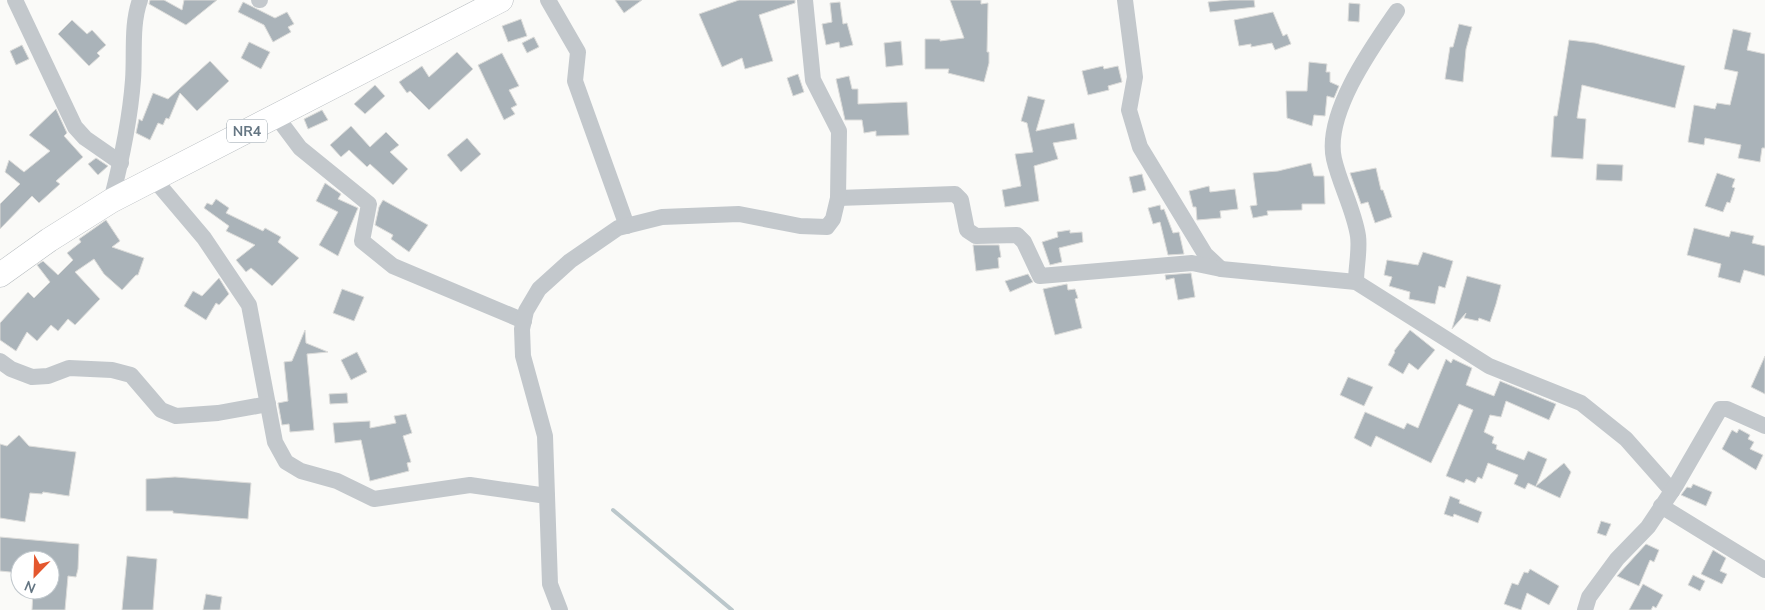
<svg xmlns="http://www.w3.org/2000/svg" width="1765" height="610" font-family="'Nunito Sans',sans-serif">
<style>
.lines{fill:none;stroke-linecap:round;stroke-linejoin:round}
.stream{stroke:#bbc7cb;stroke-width:4}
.building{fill:#aab3b9;stroke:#dcdcda}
.highway-casing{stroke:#b4b9bd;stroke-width:25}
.minor{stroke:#c3c8cc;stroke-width:16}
.highway{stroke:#fff;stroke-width:24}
.labels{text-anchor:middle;stroke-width:5;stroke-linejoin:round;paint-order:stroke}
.shield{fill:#fff;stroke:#939fa8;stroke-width:1}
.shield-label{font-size:14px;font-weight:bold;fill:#657683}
</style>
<rect width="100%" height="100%" fill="#fafaf8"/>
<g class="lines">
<polyline class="stream" points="613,510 732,610"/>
</g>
<g class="building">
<polygon points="150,0 164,0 182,10 184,0 217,0 186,25 149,4"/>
<polygon points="615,0 642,0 624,13"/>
<polygon points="739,0 795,0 795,3 759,15 773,61 745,69 742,58 722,67 699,14"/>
<polygon points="950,0 981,0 981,4 988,3 987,52 989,52 989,63 984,82 948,73 949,69 925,69 925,39 940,39 940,41 964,38"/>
<polygon points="1230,0 1254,0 1255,7 1210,12 1208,2"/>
<polygon points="243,2 275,18 287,12 294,24 288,27 291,32 273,42 264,25 238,12"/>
<polygon points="840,2 843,24 847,23 853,45 840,48 839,42 826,45 822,24 832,22 830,3"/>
<polygon points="1349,3 1360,4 1359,22 1348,21"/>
<polygon points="1273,12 1283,36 1287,34 1291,44 1275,50 1272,43 1251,47 1251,44 1239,46 1234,20"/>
<polygon points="521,19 527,36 508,42 502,26"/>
<polygon points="72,20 87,34 92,30 106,45 97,53 100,56 89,66 58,34"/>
<polygon points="1459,24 1472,27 1466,49 1463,82 1445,79 1450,47 1453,47"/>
<polygon points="1733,29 1751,33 1747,50 1765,54 1765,148 1762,148 1760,162 1738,158 1741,145 1705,138 1704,145 1688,142 1694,105 1715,109 1717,103 1730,105 1738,72 1724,69"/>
<polygon points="534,37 539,47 527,53 522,43"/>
<polygon points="1569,40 1595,43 1685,66 1675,108 1582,85 1577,118 1586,119 1583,159 1551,157 1554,116 1557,116"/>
<polygon points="901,41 903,65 886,67 884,43"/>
<polygon points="249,42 270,52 261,69 241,58"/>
<polygon points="22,45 29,59 16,65 10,51"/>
<polygon points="457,52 473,69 429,110 410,91 407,93 399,82 422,66 429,77"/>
<polygon points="502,53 519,86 509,90 517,105 511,108 515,114 504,120 478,65"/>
<polygon points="210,61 229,81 197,111 180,93 169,119 166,118 163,125 158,123 150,140 136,133 139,119 142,121 153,93 168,99"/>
<polygon points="1309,62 1327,64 1326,72 1330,72 1330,82 1339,86 1334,98 1327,96 1325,116 1314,115 1312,126 1287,118 1286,91 1307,91"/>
<polygon points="1103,66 1104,69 1118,66 1122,82 1108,86 1109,90 1088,95 1082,71"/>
<polygon points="798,74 804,92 793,96 787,78"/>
<polygon points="849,76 852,89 858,89 858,104 907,102 909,135 876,136 876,131 864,133 862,120 845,120 836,79"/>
<polygon points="375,85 385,96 365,114 354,104"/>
<polygon points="1028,96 1045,100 1036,131 1074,123 1077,139 1053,143 1058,159 1034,166 1039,201 1005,207 1002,190 1021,186 1015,154 1033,152 1027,123 1021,121"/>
<polygon points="56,109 67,133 64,136 83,157 56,181 60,184 39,203 32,196 0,229 0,204 20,184 5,172 9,160 24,172 50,151 29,135"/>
<polygon points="322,110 328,120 308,129 304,119"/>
<polygon points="351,126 370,147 386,132 399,145 390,152 408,169 393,185 370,164 367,167 349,150 341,157 330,145"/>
<polygon points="467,138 481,154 461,172 447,155"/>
<polygon points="96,158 108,166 98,175 88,164"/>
<polygon points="1311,163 1314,176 1324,176 1325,204 1302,204 1302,210 1267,211 1268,215 1253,218 1250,206 1257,205 1253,173 1278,171"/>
<polygon points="1597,164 1623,165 1622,181 1596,180"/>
<polygon points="1376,168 1381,190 1383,190 1392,217 1375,223 1368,202 1361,204 1350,173"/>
<polygon points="1717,173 1735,179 1732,187 1735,188 1730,203 1727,202 1723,212 1705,206"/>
<polygon points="1142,174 1146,190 1133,193 1129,177"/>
<polygon points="325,183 341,194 338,199 358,208 338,256 319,245 338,212 316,201"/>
<polygon points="1209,186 1210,192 1235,189 1238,209 1220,211 1221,218 1197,220 1196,207 1193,207 1189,191"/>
<polygon points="216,199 229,208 226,213 263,231 265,228 281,237 278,242 299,258 272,286 251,268 246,272 236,260 255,245 226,231 229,226 204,208 207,203 212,205"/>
<polygon points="383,200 428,225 409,252 391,239 393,235 375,225 379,207"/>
<polygon points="1160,205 1161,210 1164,209 1173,233 1179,232 1184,254 1168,255 1160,222 1153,224 1148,208"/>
<polygon points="106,220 120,241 112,247 144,258 138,275 136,275 122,290 104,274 94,259 75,272 100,299 75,325 68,319 58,331 51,325 37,341 27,332 16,351 0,340 0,323 28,292 34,298 50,282 37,265 43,261 58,275 73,260 67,253 81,242 79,239"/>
<polygon points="1694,228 1729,237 1731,231 1754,236 1752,243 1765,246 1765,276 1744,270 1740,283 1718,277 1721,264 1687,255"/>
<polygon points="1070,230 1070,233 1082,232 1083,242 1059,248 1062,262 1050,265 1042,242 1058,237 1057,232"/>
<polygon points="973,245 999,245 1001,257 998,258 999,268 976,271"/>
<polygon points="1423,252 1453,261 1445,288 1439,286 1435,304 1409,299 1410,292 1389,286 1392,277 1384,275 1387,260 1418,265"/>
<polygon points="1191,273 1195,297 1178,300 1174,278 1166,280 1165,275"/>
<polygon points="1028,274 1033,282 1010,292 1005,281"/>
<polygon points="1467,276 1501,285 1496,304 1490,322 1479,318 1478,321 1464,318 1466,313 1452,329"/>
<polygon points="219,278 229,294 219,305 216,303 206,320 184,306 193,291 202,296"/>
<polygon points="1067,284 1068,290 1075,289 1078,298 1075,299 1082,328 1055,335 1043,289"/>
<polygon points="342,289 364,297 354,321 333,313"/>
<polygon points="305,330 306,343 328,352 307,354 314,430 290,432 289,424 282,425 278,403 288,401 284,362 292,361"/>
<polygon points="1410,330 1435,350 1418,370 1409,363 1403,374 1388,365 1395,352 1394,351"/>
<polygon points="357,352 367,372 351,380 341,360"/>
<polygon points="1765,356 1765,394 1751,387"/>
<polygon points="1446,359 1451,363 1453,359 1472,368 1466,385 1494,396 1500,381 1556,404 1549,420 1506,401 1501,417 1490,415 1484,432 1494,437 1492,443 1497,445 1496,449 1524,460 1528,451 1547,459 1536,486 1564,463 1571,472 1560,498 1528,483 1525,489 1514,484 1518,475 1488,463 1482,479 1478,477 1475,483 1466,479 1464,483 1446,476 1473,410 1459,404 1431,463 1376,436 1371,447 1354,438 1365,412 1404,429 1407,423 1418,428"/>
<polygon points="1348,377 1373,387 1364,406 1340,395"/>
<polygon points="347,393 348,403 330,404 329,394"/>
<polygon points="406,414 412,433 403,436 411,462 407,463 409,471 370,481 361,440 335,443 333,423 370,421 370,428 396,423 394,416"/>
<polygon points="1739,429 1750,435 1748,439 1754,442 1750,449 1763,455 1756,470 1722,449 1732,430 1737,433"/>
<polygon points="19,435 29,446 76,452 69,496 43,492 42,494 30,493 25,522 0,518 0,444 7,446"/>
<polygon points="175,477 251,483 248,519 173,513 173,511 146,511 146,479"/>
<polygon points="1693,484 1712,492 1706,506 1681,495 1687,487 1691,488"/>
<polygon points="1450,496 1460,500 1459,503 1482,512 1478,523 1454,514 1453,517 1444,514"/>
<polygon points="1601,521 1611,524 1606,536 1597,533"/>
<polygon points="0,537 79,544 78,569 76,577 68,576 65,610 32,610 33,590 50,590 50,560 20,560 20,573 0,571"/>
<polygon points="1646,544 1659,550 1654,562 1650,560 1639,586 1617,576"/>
<polygon points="1713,550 1726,558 1720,571 1727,574 1722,584 1701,574"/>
<polygon points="127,556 157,559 153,610 122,610"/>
<polygon points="1530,569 1559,586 1549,605 1527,593 1521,610 1504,604 1512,583 1518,585 1524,572 1528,573"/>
<polygon points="1693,575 1705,581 1700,591 1688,585"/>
<polygon points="1643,584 1663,595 1656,608 1653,606 1651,610 1629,610"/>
<polygon points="206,594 222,597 220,610 203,610"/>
</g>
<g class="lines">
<g class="highway-casing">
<polyline id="highway" points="0,275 49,240 111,201 501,0"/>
</g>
<g class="minor">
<polyline points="15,0 75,127 85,138 121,163"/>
<polyline points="259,0 260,0"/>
<polyline points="548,0 578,52 575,81 627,226"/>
<polyline points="1125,0 1135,77 1129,110 1140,147 1205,254 1221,269"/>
<polyline points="276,116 300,148 369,204 362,241 393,266 524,321"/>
<polyline points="154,179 204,238 249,305 275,442 286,462 301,471 337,481 374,499 470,485 547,496"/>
<polyline points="838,198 955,194 961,200 967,230 976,236 1017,235 1024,242 1040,276 1192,263 1221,269 1356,282 1489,366 1581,403 1626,439 1672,491"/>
<path d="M111 201C121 162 130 121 133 80 135 54 131 25 140 0"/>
<path d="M1356 282C1356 267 1360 250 1358 236 1354 210 1340 185 1334 159 1324 114 1372 47 1397 11"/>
<polyline points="0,361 11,369 32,377 48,376 69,368 112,370 131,375 161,410 176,416 218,413 268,404"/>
<polyline points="1661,506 1765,570"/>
<polyline points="560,610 550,584 545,436 523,356 522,329 526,311 539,289 570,261 618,228 662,217 739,214 800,226 827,227 833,219 838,198 839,131 813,80 805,0"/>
<polyline points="1585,610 1589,597 1617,559 1648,527 1676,485 1720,409 1727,409 1765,426"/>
</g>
<use href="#highway" class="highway"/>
</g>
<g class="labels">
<rect class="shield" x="227" y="119.5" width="40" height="23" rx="4"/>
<g class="shield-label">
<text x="247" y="136">NR4</text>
</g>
</g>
<g transform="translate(35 575) rotate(203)"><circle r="24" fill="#ffffff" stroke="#c1c8cd"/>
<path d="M0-4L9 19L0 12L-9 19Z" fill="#e4572e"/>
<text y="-8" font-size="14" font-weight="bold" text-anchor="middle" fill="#657683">N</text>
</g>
</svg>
